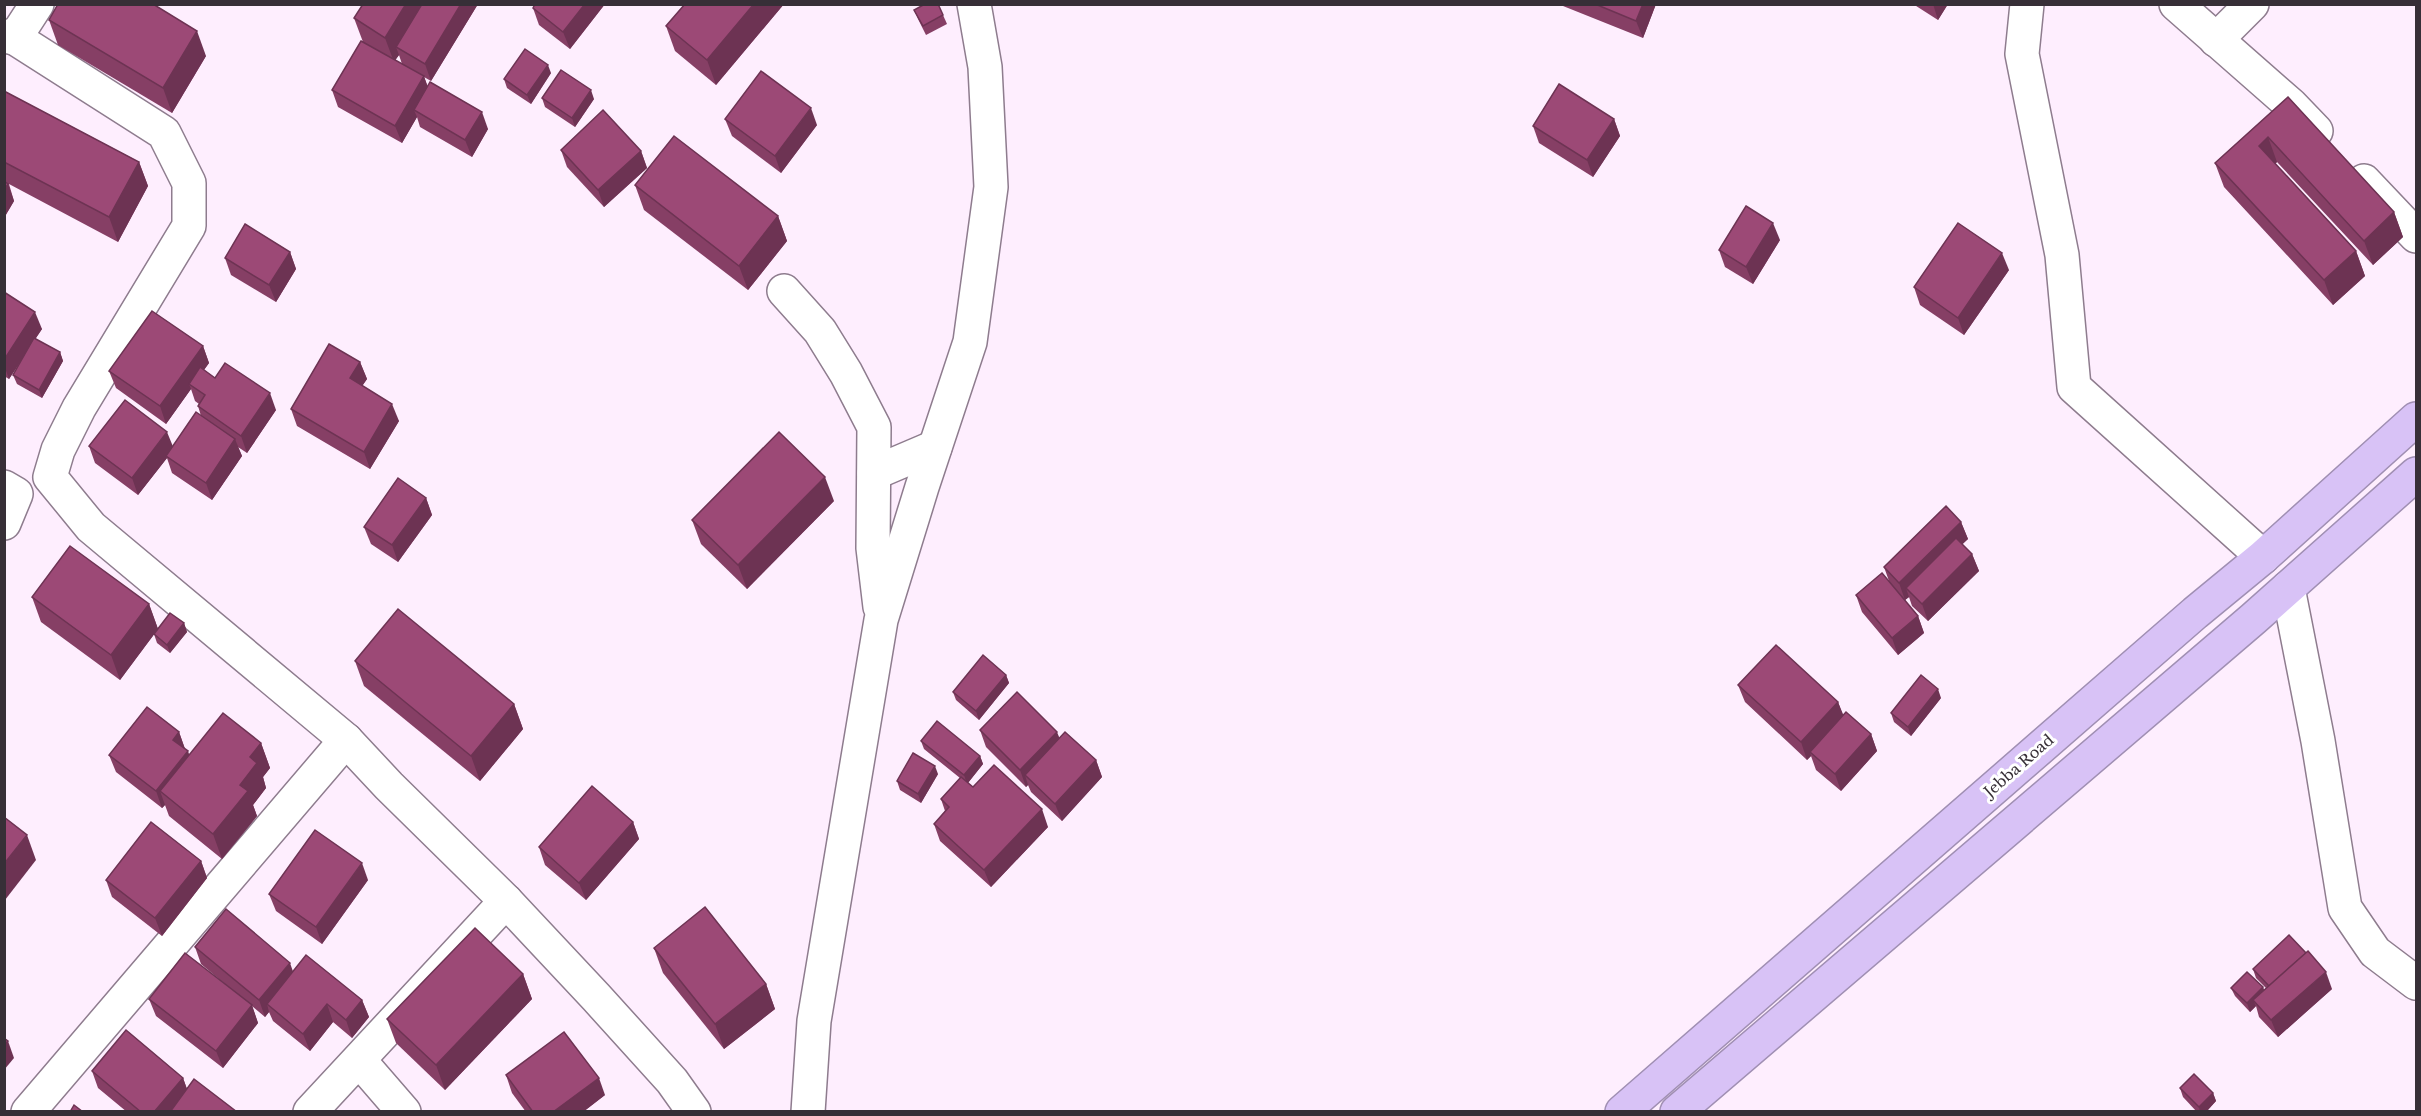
<svg xmlns="http://www.w3.org/2000/svg" width="2421" height="1116" font-family="'Libre Baskerville',serif">
<style>
.lines{fill:none;stroke-linecap:round;stroke-linejoin:round}
.street-casing{stroke:#8e7c8e;stroke-width:36}
.highway-casing{stroke:#a08fb3;stroke-width:36}
.street{stroke:#fff;stroke-width:33}
.highway{stroke:#d8c2f6;stroke-width:33}
.wall{fill:#863f65;fill-rule:evenodd}
.shaded-wall{fill:#6d3353}
.building{fill:#9c4976;stroke:#6d3353;stroke-width:1.5}
.labels{text-anchor:middle;stroke-width:6;stroke-linejoin:round;paint-order:stroke}
.street-label{font-size:15px;fill:#372f37;stroke:#fff}
</style>
<rect width="100%" height="100%" fill="#feeefe"/>
<g class="lines">
<g class="street-casing">
<g id="street">
<polyline points="2027,4 2022,54 2062,255 2074,387 2263,557"/>
<polyline points="2176,4 2291,105 2316,131"/>
<polyline points="4,36 15,38 37,4"/>
<polyline points="15,38 164,133 189,183 189,226 79,408 58,450 50,477 91,527 346,740 389,786 506,901 596,997 672,1081 694,1112"/>
<polyline points="2216,40 2252,4"/>
<polyline points="2364,181 2416,236"/>
<polyline points="784,291 820,331 846,373 874,427 873,548 880,607"/>
<polyline points="874,473 935,447"/>
<polyline points="4,487 16,494 4,523"/>
<polyline points="2288,588 2318,741 2345,908 2375,952 2416,983"/>
<polyline points="359,1060 404,1112"/>
<polyline points="28,1112 346,740"/>
<polyline points="310,1112 506,901"/>
<polyline points="808,1112 814,1021 881,620 922,487 970,342 991,187 985,67 974,4"/>
</g>
</g>
<g class="highway-casing">
<g id="highway">
<polyline points="1622,1112 2195,613 2263,557 2416,419"/>
<polyline points="1677,1112 2253,619 2416,474"/>
</g>
</g>
<use href="#street" class="street"/>
<use href="#highway" class="highway"/>
</g>
<g class="wall">
<path d="M478 4 431 81 424 77 428 87 488 129 472 157 420 127 417 117 402 143 338 107 332 90 363 42 354 18ZM399 55 402 64 395 60Z"/>
<polygon points="605,4 570,49 539,25 533,8"/>
<polygon points="784,4 716,85 675,51 666,26"/>
<polygon points="1562,4 1656,4 1643,38 1563,6"/>
<polygon points="1913,4 1948,4 1938,20"/>
<polygon points="914,10 943,15 947,24 926,35 918,19"/>
<polygon points="49,20 206,56 172,113 58,45"/>
<polygon points="551,73 531,104 507,88 504,79"/>
<polygon points="4,91 139,162 148,186 118,242 9,184 14,201 4,218"/>
<polygon points="2288,97 2394,212 2403,237 2373,265 2277,162 2275,164 2356,251 2365,276 2333,305 2224,187 2215,163"/>
<polygon points="542,98 594,99 575,127 545,107"/>
<polygon points="725,119 817,125 781,173 732,136"/>
<polygon points="1614,119 1620,136 1593,177 1539,143 1533,126"/>
<polygon points="561,150 641,151 647,168 604,207 567,167"/>
<polygon points="635,185 778,216 787,241 748,290 644,210"/>
<polygon points="1780,240 1753,284 1725,267 1719,250"/>
<polygon points="290,252 296,269 276,302 231,275 225,258"/>
<polygon points="2009,270 1964,335 1920,305 1914,287"/>
<polygon points="4,292 42,329 35,339 60,352 63,361 42,398 17,384 13,375 23,358 9,379 4,376"/>
<polygon points="203,346 209,363 204,370 215,378 276,410 247,453 238,447 242,456 212,500 172,473 167,458 138,495 95,463 89,446 173,446 201,416 198,406 199,404 195,401 191,389 166,424 116,388 109,371"/>
<polygon points="360,362 367,379 362,386 399,421 370,469 297,426 291,409"/>
<polygon points="426,498 432,515 398,562 371,544 364,527"/>
<polygon points="834,501 747,589 701,544 692,520"/>
<polygon points="1961,522 1968,539 1962,544 1972,554 1979,571 1928,621 1912,606 1909,597 1905,600 1899,594 1918,616 1924,633 1898,655 1862,612 1856,595 1889,581 1884,567"/>
<polygon points="32,597 149,604 158,629 120,680 41,622"/>
<polygon points="184,623 187,632 170,653 157,643 154,634"/>
<polygon points="355,661 514,704 523,729 480,781 364,686"/>
<polygon points="1006,675 1009,683 979,720 956,700 953,692"/>
<polygon points="1738,685 1838,702 1843,716 1871,734 1877,751 1841,791 1816,770 1811,756 1807,760 1745,702"/>
<polygon points="1941,698 1911,736 1894,722 1891,713"/>
<polygon points="980,730 1060,738 1096,760 1102,777 1062,821 1031,792 1028,785 1026,787 986,747"/>
<polygon points="179,732 185,749 189,755 261,743 270,768 263,777 266,788 253,805 257,816 222,859 169,816 165,805 162,808 116,772 109,755"/>
<polygon points="921,741 980,756 983,764 968,783 973,787 1048,827 991,887 940,841 934,824 945,811 941,799 960,778 924,749"/>
<polygon points="938,774 921,803 900,790 897,781"/>
<polygon points="633,822 639,839 586,900 545,865 539,847"/>
<polygon points="201,861 207,878 162,936 112,897 106,880"/>
<polygon points="368,880 322,944 276,911 269,894"/>
<polygon points="195,947 293,971 362,1000 369,1017 352,1038 333,1022 310,1051 273,1021 269,1012 265,1017 252,1006 258,1023 223,1068 156,1016 149,999 243,999 201,964"/>
<polygon points="654,948 766,984 775,1009 724,1049 663,973"/>
<polygon points="2253,969 2332,989 2278,1037 2259,1017 2256,1006 2250,1012 2235,996 2231,988 2263,987 2264,990 2266,988 2256,978"/>
<polygon points="523,974 532,999 445,1090 396,1043 387,1019"/>
<polygon points="92,1071 183,1078 187,1089 237,1112 127,1112 98,1088"/>
<polygon points="506,1075 605,1095 583,1112 526,1112 512,1093"/>
<polygon points="2180,1088 2213,1093 2216,1101 2206,1112 2197,1112 2183,1097"/>
</g>
<g class="shaded-wall">
<polygon points="406,4 431,4 396,47 399,55 394,62 385,38"/>
<polygon points="461,4 478,4 431,81 425,64"/>
<polygon points="585,4 605,4 570,49 563,32"/>
<polygon points="754,4 784,4 716,85 707,60"/>
<polygon points="1643,4 1656,4 1643,38 1636,21"/>
<polygon points="1933,4 1948,4 1938,20"/>
<polygon points="197,31 206,56 172,113 163,88"/>
<polygon points="548,65 551,73 531,104 527,95"/>
<polygon points="424,76 430,94 414,110 417,117 402,143 395,126"/>
<polygon points="591,90 594,99 575,127 572,118"/>
<polygon points="811,108 817,125 781,173 775,156"/>
<polygon points="482,112 488,129 472,157 465,140"/>
<polygon points="1614,119 1620,136 1593,177 1587,160"/>
<polygon points="2268,137 2277,162 2268,171 2259,146"/>
<polygon points="641,151 647,168 604,207 598,190"/>
<polygon points="139,162 148,186 118,242 109,217"/>
<polygon points="8,184 14,201 4,218 4,190"/>
<polygon points="2394,212 2403,237 2373,265 2364,241"/>
<polygon points="778,216 787,241 748,290 739,266"/>
<polygon points="1773,223 1780,240 1753,284 1746,267"/>
<polygon points="2356,251 2365,276 2333,305 2324,280"/>
<polygon points="290,252 296,269 276,302 269,285"/>
<polygon points="2002,253 2009,270 1964,335 1958,318"/>
<polygon points="35,312 42,329 9,379 4,365 4,360"/>
<polygon points="203,346 209,363 192,386 189,384 191,389 166,424 160,406"/>
<polygon points="60,352 63,361 42,398 39,390"/>
<polygon points="360,362 367,379 356,395 350,378"/>
<polygon points="270,393 276,410 247,453 241,436"/>
<polygon points="392,404 399,421 370,469 364,452"/>
<polygon points="167,432 174,449 166,456 167,458 138,495 132,478"/>
<polygon points="235,439 242,456 212,500 206,483"/>
<polygon points="825,477 834,501 747,589 738,565"/>
<polygon points="426,498 432,515 398,562 392,545"/>
<polygon points="1961,522 1968,539 1911,594 1906,588 1909,597 1905,600 1899,583"/>
<polygon points="1972,554 1979,571 1928,621 1922,604"/>
<polygon points="149,604 158,629 120,680 111,655"/>
<polygon points="1918,616 1924,633 1898,655 1892,638"/>
<polygon points="184,623 187,632 170,653 167,645"/>
<polygon points="1006,675 1009,683 979,720 976,711"/>
<polygon points="1938,689 1941,698 1911,736 1908,727"/>
<polygon points="1838,702 1845,719 1810,752 1811,756 1807,760 1801,742"/>
<polygon points="514,704 523,729 480,781 471,756"/>
<polygon points="179,732 185,749 173,740"/>
<polygon points="1057,732 1064,749 1025,775 1028,785 1026,787 1020,770"/>
<polygon points="1871,734 1877,751 1841,791 1835,774"/>
<polygon points="261,743 270,768 263,777 266,788 253,805 257,816 222,859 213,834 240,785 250,757"/>
<polygon points="188,751 194,769 160,791 165,805 162,808 156,791"/>
<polygon points="980,756 983,764 967,784 964,775"/>
<polygon points="1096,760 1102,777 1062,821 1055,804"/>
<polygon points="935,766 938,774 921,803 918,794"/>
<polygon points="1042,809 1048,827 991,887 984,870"/>
<polygon points="633,822 639,839 586,900 579,883"/>
<polygon points="27,835 36,860 5,900 4,864"/>
<polygon points="201,861 207,878 162,936 155,918"/>
<polygon points="362,863 368,880 322,944 316,927"/>
<polygon points="290,963 296,980 267,1004 269,1012 265,1017 259,1000"/>
<polygon points="2326,972 2332,989 2278,1037 2271,1020"/>
<polygon points="523,974 532,999 445,1090 436,1065"/>
<polygon points="766,984 775,1009 724,1049 715,1024"/>
<polygon points="2263,987 2266,996 2253,1000 2256,1006 2250,1012 2247,1003"/>
<polygon points="362,1000 369,1017 352,1038 346,1020"/>
<polygon points="327,1004 333,1022 310,1051 303,1034"/>
<polygon points="252,1005 258,1023 223,1068 216,1051"/>
<polygon points="8,1041 14,1058 4,1070 4,1045"/>
<polygon points="183,1078 189,1095 175,1112 154,1112"/>
<polygon points="599,1078 605,1095 583,1112 553,1112"/>
<polygon points="2213,1093 2216,1101 2206,1112 2200,1112 2199,1107"/>
</g>
<g class="building">
<polygon points="58,4 153,4 197,31 163,88 49,20"/>
<polygon points="363,4 406,4 385,38 354,18"/>
<polygon points="422,4 461,4 425,64 396,47"/>
<polygon points="535,4 585,4 563,32 533,8"/>
<polygon points="685,4 754,4 707,60 666,26"/>
<polygon points="925,4 938,4 943,15 923,26 914,10"/>
<polygon points="1595,4 1643,4 1636,21"/>
<polygon points="361,41 424,76 395,126 332,90"/>
<polygon points="525,49 548,65 527,95 504,79"/>
<polygon points="561,70 591,90 572,118 542,98"/>
<polygon points="761,71 811,108 775,156 725,119"/>
<polygon points="430,82 482,112 465,140 414,110"/>
<polygon points="1559,84 1614,119 1587,160 1533,126"/>
<polygon points="4,91 139,162 109,217 4,162"/>
<polygon points="2288,97 2394,212 2364,241 2268,137 2259,146 2356,251 2324,280 2215,163"/>
<polygon points="603,110 641,151 598,190 561,150"/>
<polygon points="674,136 778,216 739,266 635,185"/>
<polygon points="4,181 8,184 4,190"/>
<polygon points="1746,206 1773,223 1746,267 1719,250"/>
<polygon points="1958,223 2002,253 1958,318 1914,287"/>
<polygon points="245,224 290,252 269,285 225,258"/>
<polygon points="4,292 35,312 4,360"/>
<polygon points="152,311 203,346 160,406 109,371"/>
<polygon points="34,338 60,352 39,390 13,375"/>
<polygon points="329,344 360,362 350,378 392,404 364,452 291,409"/>
<polygon points="225,363 270,393 241,436 198,406 205,395 189,384 200,367 215,378"/>
<polygon points="125,400 167,432 132,478 89,446"/>
<polygon points="196,412 235,439 206,483 166,456"/>
<polygon points="779,432 825,477 738,565 692,520"/>
<polygon points="398,478 426,498 392,545 364,527"/>
<polygon points="1946,506 1961,522 1899,583 1884,567"/>
<polygon points="1956,538 1972,554 1922,604 1906,588"/>
<polygon points="70,546 149,604 111,655 32,597"/>
<polygon points="1882,573 1918,616 1892,638 1856,595"/>
<polygon points="398,609 514,704 471,756 355,661"/>
<polygon points="170,613 184,623 167,645 154,634"/>
<polygon points="1776,645 1838,702 1801,742 1738,685"/>
<polygon points="983,655 1006,675 976,711 953,692"/>
<polygon points="1921,675 1938,689 1908,727 1891,713"/>
<polygon points="1017,692 1057,732 1020,770 980,730"/>
<polygon points="147,707 179,732 173,740 188,751 156,791 109,755"/>
<polygon points="1846,712 1871,734 1835,774 1810,752"/>
<polygon points="223,713 261,743 250,757 257,763 240,785 248,791 213,834 160,791"/>
<polygon points="937,721 980,756 964,775 921,741"/>
<polygon points="1065,732 1096,760 1055,804 1025,775"/>
<polygon points="913,753 935,766 918,794 897,781"/>
<polygon points="994,765 1042,809 984,870 934,824 949,807 941,799 961,777 973,787"/>
<polygon points="592,786 633,822 579,883 539,847"/>
<polygon points="4,817 27,835 4,864"/>
<polygon points="151,822 201,861 155,918 106,880"/>
<polygon points="315,830 362,863 316,927 269,894"/>
<polygon points="705,907 766,984 715,1024 654,948"/>
<polygon points="226,909 290,963 259,1000 195,947"/>
<polygon points="475,928 523,974 436,1065 387,1019"/>
<polygon points="2289,935 2306,953 2269,986 2253,969"/>
<polygon points="2308,951 2326,972 2271,1020 2253,1000"/>
<polygon points="185,953 252,1005 216,1051 149,999"/>
<polygon points="306,955 362,1000 346,1020 327,1004 303,1034 267,1004"/>
<polygon points="2247,972 2263,987 2247,1003 2231,988"/>
<polygon points="126,1030 183,1078 154,1112 141,1112 92,1071"/>
<polygon points="564,1032 599,1078 553,1112 533,1112 506,1075"/>
<polygon points="4,1038 8,1041 4,1045"/>
<polygon points="2194,1074 2213,1093 2199,1107 2180,1088"/>
<polygon points="194,1079 237,1112 170,1112"/>
<polygon points="74,1105 83,1112 70,1112"/>
</g>
<g class="labels">
<g class="street-label">
<text transform="translate(2019 766) rotate(-41)" y="5">Jebba Road</text>
</g>
</g>
<rect width="2421" height="1116" fill="none" stroke="#372f37" stroke-width="12"/>
</svg>
